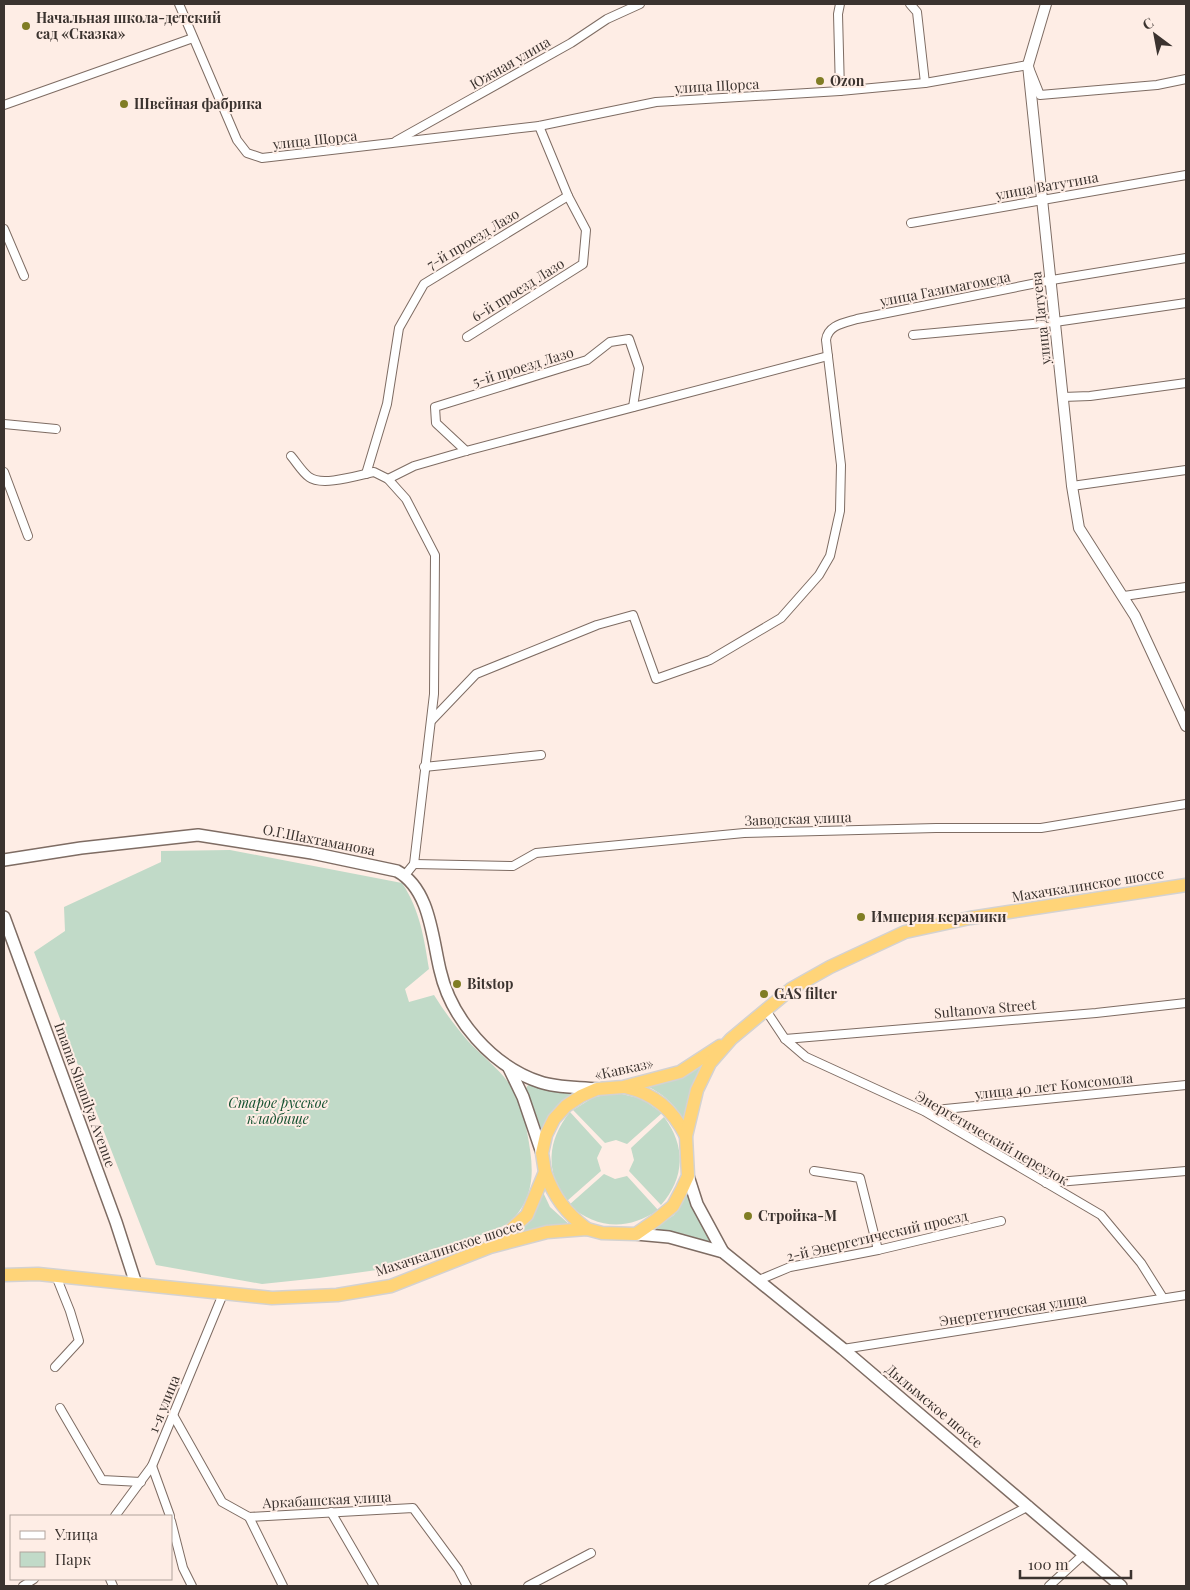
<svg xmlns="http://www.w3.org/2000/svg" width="1190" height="1590" font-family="'Playfair Display',serif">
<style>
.green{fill:#c1dac8}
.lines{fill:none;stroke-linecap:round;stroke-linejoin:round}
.minor-casing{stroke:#7e6c63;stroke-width:10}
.tertiary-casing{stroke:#7e6c63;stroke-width:12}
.secondary-casing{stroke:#7e6c63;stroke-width:14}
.trunk-casing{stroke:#d4d2d1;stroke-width:15}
.minor{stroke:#fff;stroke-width:8}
.tertiary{stroke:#fff;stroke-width:10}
.secondary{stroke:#fff;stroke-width:11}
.trunk{stroke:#ffd478;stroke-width:12}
.poi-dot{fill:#807d24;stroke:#feede5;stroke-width:2}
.labels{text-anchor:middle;stroke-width:4;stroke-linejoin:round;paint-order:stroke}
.poi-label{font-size:14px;font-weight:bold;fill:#3b332f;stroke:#feede5;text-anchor:start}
.street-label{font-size:14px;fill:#3b332f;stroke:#feede5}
.park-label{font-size:14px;font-style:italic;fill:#13502f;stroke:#feede5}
</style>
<rect width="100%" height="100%" fill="#feede5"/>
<g class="green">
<path d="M230 850 402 883C420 910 424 938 429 969L405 989 409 1002 434 995C444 1011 455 1026 468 1041 481 1055 497 1067 508 1082 520 1097 524 1115 527 1132 534 1168 537 1197 508 1224L406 1266 319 1278 262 1284 156 1265 34 952 65 931 64 907 161 862V851Z"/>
<path d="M707 1060 686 1124C677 1106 665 1095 647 1086Z"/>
<polygon points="529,1084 572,1093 552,1111 542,1131 526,1088"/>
<polygon points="618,1093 642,1099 662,1113 627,1144 616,1140 605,1143 573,1110 594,1097"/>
<path d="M570 1112 602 1147 597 1158 601 1171 567 1201C545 1172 547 1140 570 1112Z"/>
<path d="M664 1117C686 1146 685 1178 661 1205L629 1171 634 1160 631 1148Z"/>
<path d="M604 1174 615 1179 627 1176 658 1210C628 1231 596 1229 569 1205Z"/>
<polygon points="688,1189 695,1212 710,1239 709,1242 684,1234 651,1231 674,1215"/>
<polygon points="542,1190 550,1207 570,1225 514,1236 530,1217"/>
</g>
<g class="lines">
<g class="minor-casing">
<g id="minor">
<polyline points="179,4 237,140 247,153 262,158 539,126 656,102 840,91 925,83 1028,65 1040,95 1157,85 1186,79"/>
<polyline points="840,4 838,14 840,91"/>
<polyline points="910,4 917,12 925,83"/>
<polyline points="4,105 193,38"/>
<polyline points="539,126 568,196"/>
<polyline points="396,141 571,43 607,19 640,4"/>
<polyline points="911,223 1186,175"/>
<polyline points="4,229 24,276"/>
<polyline points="913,335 1055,322 1186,303"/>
<polyline points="1063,397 1090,396 1186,383"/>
<polyline points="4,424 56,429"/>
<polyline points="466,451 436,423 435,407 587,360 610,342 629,339 639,368 633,407"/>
<path d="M291 456C297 463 302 472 309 477 322 487 359 475 374 472L388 479 406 499 435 555 434 694 414 864 405 875"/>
<polyline points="4,472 28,536"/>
<polyline points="366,474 387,404 399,328 424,284 568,196 586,230 583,264 467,337"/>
<polyline points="388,479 414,466 466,451 828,356"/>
<polyline points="1072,486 1186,470"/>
<polyline points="1124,596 1186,587"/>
<path d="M432 720 476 674 597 625 633 615 656 679 710 660 781 618 819 575 830 556 840 511 841 465 826 340C828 325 844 323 857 319L1052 280 1186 258"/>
<polyline points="424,767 541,755"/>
<polyline points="414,864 513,866 536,853 744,833 936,828 1041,828 1186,804"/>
<polyline points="765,1009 785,1039 806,1057 924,1111 1101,1215 1141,1263 1163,1298"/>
<polyline points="785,1039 1096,1013 1186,1003"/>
<polyline points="925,1111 1186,1085"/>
<polyline points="814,1171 860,1178 878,1250"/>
<polyline points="1046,1183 1186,1171"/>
<polyline points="759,1280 790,1267 878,1250 1001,1221"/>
<polyline points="843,1349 1186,1295"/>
<polyline points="55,1367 79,1341 70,1311 56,1276"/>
<polyline points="60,1408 102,1480 141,1482"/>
<polyline points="173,1415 222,1502 249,1517 413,1508 458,1569 467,1586"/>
<polyline points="152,1466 170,1516"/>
<polyline points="331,1512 374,1586"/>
<polyline points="115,1516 152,1466 223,1294"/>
<polyline points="249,1517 283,1586"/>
<polyline points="171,1521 183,1568 192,1586"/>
<polyline points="110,1579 113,1586"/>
<polyline points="23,1586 34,1579"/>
<polyline points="528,1586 591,1553"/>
<polyline points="873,1586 1029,1506"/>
<polyline points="1049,1586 1084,1554"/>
</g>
</g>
<g class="tertiary-casing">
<polyline id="tertiary" points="1046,4 1028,65 1072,486 1079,528 1135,616 1186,726"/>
</g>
<g class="secondary-casing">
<g id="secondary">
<path d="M4 860 81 848 198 835 312 853 397 871C430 889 432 937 440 970 451 1019 492 1066 540 1082 557 1088 579 1087 597 1089"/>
<polyline points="4,917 116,1222 136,1284"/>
<polyline points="509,1068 523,1097 542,1153"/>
<polyline points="688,1176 697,1204 723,1252"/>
<polyline points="636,1234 669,1237 723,1252 843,1349 1121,1586"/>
</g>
</g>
<g class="trunk-casing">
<g id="trunk">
<path d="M625 1087C655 1094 672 1109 686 1136"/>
<path d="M545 1172C554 1197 566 1213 587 1229"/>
<polyline points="496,1243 527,1215 545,1172 542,1153 546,1135 554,1119 566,1106 581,1096 597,1089 623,1087 680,1072 720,1046"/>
<polyline points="4,1275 38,1274 272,1298 337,1295 391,1286 490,1247 547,1232 587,1229 602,1233 636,1234 656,1220 673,1206 682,1189 688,1176 686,1136 697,1090 710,1063 731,1039 791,989 830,967 905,932 970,918 1186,885"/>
</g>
</g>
<use href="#minor" class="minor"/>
<use href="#tertiary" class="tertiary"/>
<use href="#secondary" class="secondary"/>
<use href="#trunk" class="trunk"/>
</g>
<g class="poi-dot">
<circle cx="26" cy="26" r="5"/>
<circle cx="820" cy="81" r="5"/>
<circle cx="124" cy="104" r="5"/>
<circle cx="861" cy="917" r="5"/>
<circle cx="457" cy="984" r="5"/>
<circle cx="764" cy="994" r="5"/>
<circle cx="748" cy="1216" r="5"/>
</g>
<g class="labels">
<g class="poi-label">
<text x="36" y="23">Начальная школа-детский<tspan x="36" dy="16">сад «Сказка»</tspan></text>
<text x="830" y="86">Ozon</text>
<text x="134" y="109">Швейная фабрика</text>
<text x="871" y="922">Империя керамики</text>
<text x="467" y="989">Bitstop</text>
<text x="774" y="999">GAS filter</text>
<text x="758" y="1221">Стройка-М</text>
</g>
<g class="street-label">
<text transform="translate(510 63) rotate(-30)" y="5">Южная улица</text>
<text transform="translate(717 86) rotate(-3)" y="5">улица Щорса</text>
<text transform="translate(315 140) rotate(-6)" y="5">улица Щорса</text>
<text transform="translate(1047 186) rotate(-10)" y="5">улица Ватутина</text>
<text transform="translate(473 239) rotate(-31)" y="5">7-й проезд Лазо</text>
<text transform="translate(945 289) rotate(-11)" y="5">улица Газимагомеда</text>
<text transform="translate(518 290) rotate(-32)" y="5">6-й проезд Лазо</text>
<text transform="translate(1041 318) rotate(-96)" y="5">улица Датуева</text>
<text transform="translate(523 367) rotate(-17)" y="5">5-й проезд Лазо</text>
<text transform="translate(798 819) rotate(-2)" y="5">Заводская улица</text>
<text transform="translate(319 840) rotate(11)" y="5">О.Г.Шахтаманова</text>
<text transform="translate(1088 885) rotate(-9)" y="5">Махачкалинское шоссе</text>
<text transform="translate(985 1009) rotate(-5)" y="5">Sultanova Street</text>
<text transform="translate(624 1069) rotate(-12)" y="5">«Кавказ»</text>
<text transform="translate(1054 1086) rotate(-6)" y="5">улица 40 лет Комсомола</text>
<text transform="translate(85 1095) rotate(70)" y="5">Imama Shamilya Avenue</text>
<text transform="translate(992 1138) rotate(30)" y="5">Энергетический переулок</text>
<text transform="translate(877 1236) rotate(-13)" y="5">2-й Энергетический проезд</text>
<text transform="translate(449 1248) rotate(-18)" y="5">Махачкалинское шоссе</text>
<text transform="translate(1013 1310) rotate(-9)" y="5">Энергетическая улица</text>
<text transform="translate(164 1404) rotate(-68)" y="5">1-я улица</text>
<text transform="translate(934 1406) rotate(40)" y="5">Дылымское шоссе</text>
<text transform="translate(327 1500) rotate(-3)" y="5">Аркабашская улица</text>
</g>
<g class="park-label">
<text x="278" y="1108">Старое русское<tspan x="278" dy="16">кладбище</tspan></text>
</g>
</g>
<rect width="1190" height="1590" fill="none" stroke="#3b332f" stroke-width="10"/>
<rect x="10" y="1515" width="162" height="65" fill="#feede5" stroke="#b0a39c"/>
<rect x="20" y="1531" width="25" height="8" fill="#ffffff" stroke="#b0a39c"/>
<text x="55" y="1540" font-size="15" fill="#3b332f">Улица</text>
<rect x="20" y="1552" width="25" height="15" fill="#c1dac8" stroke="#b0a39c"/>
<text x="55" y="1565" font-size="15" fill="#3b332f">Парк</text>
<g transform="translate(1155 35) rotate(328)" stroke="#feede5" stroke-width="4" paint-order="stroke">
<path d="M0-4L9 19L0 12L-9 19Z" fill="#3b332f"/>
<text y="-8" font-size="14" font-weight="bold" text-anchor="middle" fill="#3b332f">С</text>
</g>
<path d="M1020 1570v8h111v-8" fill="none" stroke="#3b332f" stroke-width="2.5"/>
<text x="1028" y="1570" font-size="15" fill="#3b332f" stroke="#feede5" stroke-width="4" paint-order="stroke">100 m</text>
</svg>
